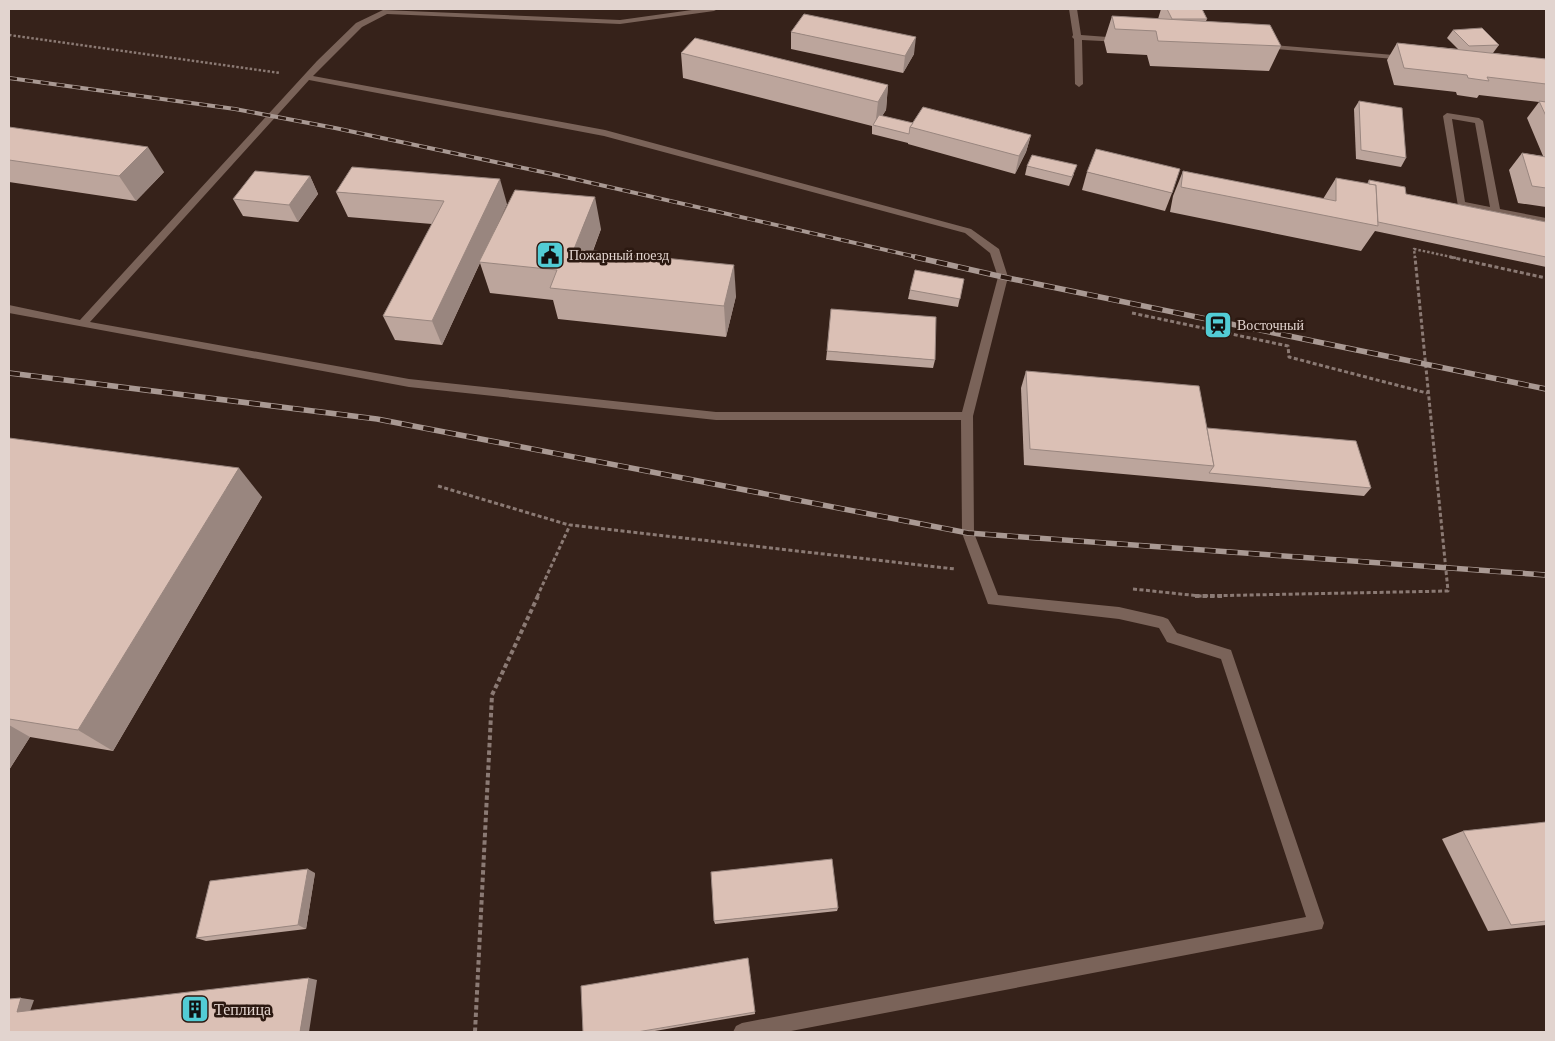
<svg xmlns="http://www.w3.org/2000/svg" width="1555" height="1041" font-family="'Crimson Pro',serif">
<style>
.lines{fill:none;stroke-linecap:round;stroke-linejoin:round}
.path-far2{stroke:#8b7a74;stroke-width:2.5;stroke-dasharray:2.5 2;stroke-linecap:butt}
.path-far1{stroke:#8b7a74;stroke-width:3;stroke-dasharray:4 2.5;stroke-linecap:butt}
.path{stroke:#8b7a74;stroke-width:4;stroke-dasharray:4.5 3;stroke-linecap:butt}
.minor{fill:#7a6359;fill-rule:evenodd}
.rail-far1-casing{stroke:#a99993;stroke-width:4}
.rail-casing{stroke:#a99993;stroke-width:5.5}
.rail-far1{stroke:#2c1911;stroke-width:2.5;stroke-dasharray:8;stroke-linecap:butt}
.rail{stroke:#2c1911;stroke-width:4;stroke-dasharray:11;stroke-linecap:butt}
.wall{fill:#bca59c}
.shaded-wall{fill:#99867f}
.building{fill:#dbc0b5;stroke:#99867f}
.labels{text-anchor:middle;stroke-width:5;stroke-linejoin:round;paint-order:stroke}
.poi-label{font-size:14px;fill:#e2d4cf;stroke:#2c1911;text-anchor:start}
.near-poi-label{font-size:16px;fill:#e2d4cf;stroke:#2c1911;text-anchor:start}
</style>
<rect width="100%" height="100%" fill="#36221a"/>
<g class="lines">
<g class="path-far2">
<polyline points="9,35 280,73"/>
<polyline points="1415,258 1414,249 1456,258"/>
</g>
<g class="path-far1">
<polyline points="1450,257 1546,278"/>
<polyline points="1132,313 1288,346 1289,357 1427,393"/>
<polyline points="438,486 569,525"/>
<polyline points="1133,589 1200,596 1448,591 1415,257"/>
<polyline points="537,597 570,525 955,569"/>
</g>
<g class="path">
<polyline points="1195,596 1223,596"/>
<polyline points="475,1032 492,695 538,596"/>
</g>
<g class="minor">
<path d="M699 9H718L714 11 620 24 387 14 362 27 313 76 605 130 971 229 999 249 1008 277 973 416 974 533 998 595 1119 607 1163 617 1168 619 1177 633 1231 650 1324 923 1322 929 786 1032H733L736 1026 742 1023 1306 917 1221 659 1167 642 1159 628 1119 619 988 604 962 533 961 420H716L409 387 9 313V305L80 320 317 61 356 23 383 10 620 20ZM309 80 604 136 965 233 990 253 998 277 962 412H716L409 379 90 322Z"/>
<polygon points="1069,9 1077,9 1081,35 1121,38 1125,40 1121,42 1082,40 1083,84 1079,87 1075,84 1074,39 1072,37 1073,35"/>
<polygon points="1261,44 1406,56 1410,58 1406,60 1264,48 1261,48"/>
<path d="M1447 113 1479 118 1483 121 1500 209 1546 218V224L1458 206 1443 116ZM1452 119 1475 123 1490 207 1465 202Z"/>
</g>
<g class="rail-far1-casing">
<polyline id="rail-far1" points="9,78 235,109 335,128 552,174 921,258"/>
</g>
<g class="rail-casing">
<g id="rail">
<polyline points="915,257 1003,277 1546,389"/>
<polyline points="9,373 377,419 968,533 1546,575"/>
</g>
</g>
<use href="#rail-far1" class="rail-far1"/>
<use href="#rail" class="rail"/>
</g>
<g class="wall">
<polygon points="1161,9 1202,9 1207,19 1206,21 1281,46 1269,71 1150,66 1147,55 1107,53 1104,41 1112,16 1158,19"/>
<polygon points="1453,30 1499,45 1493,53 1546,59 1546,207 1518,203 1509,170 1522,153 1543,156 1527,118 1539,102 1479,95 1477,98 1457,95 1456,92 1394,85 1387,60 1397,43 1458,49 1447,38"/>
<polygon points="791,32 914,54 903,73 791,49"/>
<polygon points="681,53 888,85 886,110 882,116 913,123 1031,135 1026,152 1015,174 908,144 908,143 872,134 872,126 683,78"/>
<polygon points="1359,101 1406,158 1401,167 1356,159 1354,109"/>
<polygon points="9,127 164,172 136,201 9,182"/>
<polygon points="1027,166 1074,174 1069,186 1025,175"/>
<polygon points="1183,171 1323,199 1336,178 1367,184 1369,180 1406,194 1546,222 1546,267 1375,231 1361,251 1170,212 1173,196"/>
<polygon points="1087,172 1172,193 1165,211 1082,190"/>
<polygon points="310,176 318,194 298,222 243,216 233,199"/>
<polygon points="336,192 507,204 494,232 601,229 593,251 736,296 726,337 558,319 553,300 490,293 480,263 442,345 395,340 383,316 432,224 348,217"/>
<polygon points="964,279 958,307 908,299 910,290"/>
<polygon points="827,351 935,360 933,368 826,360"/>
<polygon points="1026,371 1207,428 1371,488 1364,496 1024,465 1021,388"/>
<polygon points="9,438 262,497 113,751 30,737 9,770"/>
<polygon points="1546,822 1546,925 1488,931 1442,839 1463,831"/>
<polygon points="315,873 306,929 206,941 196,938"/>
<polygon points="838,908 837,911 715,924 714,921"/>
<polygon points="748,958 755,1014 649,1032 583,1032"/>
</g>
<g class="shaded-wall">
<polygon points="916,37 914,54 903,73 905,56"/>
<polygon points="888,85 886,110 875,127 878,102"/>
<polygon points="1031,135 1026,152 1015,174 1019,156"/>
<polygon points="148,147 164,172 136,201 119,176"/>
<polygon points="310,176 318,194 298,222 289,205"/>
<polygon points="500,179 507,204 442,345 432,321"/>
<polygon points="595,197 601,229 581,281 574,249"/>
<polygon points="734,265 736,296 726,337 724,306"/>
<polygon points="239,468 262,497 113,751 78,730"/>
<polygon points="9,725 30,737 9,770"/>
<polygon points="308,869 315,873 306,929 298,925"/>
<polygon points="309,978 317,980 309,1032 300,1032"/>
<polygon points="21,998 34,1000 29,1014 17,1012"/>
</g>
<g class="building">
<polygon points="1167,9 1202,9 1207,19 1172,19"/>
<polygon points="804,14 916,37 905,56 791,32"/>
<polygon points="1112,16 1270,25 1281,46 1158,41 1156,31 1115,29"/>
<polygon points="1482,28 1499,45 1469,46 1453,30"/>
<polygon points="695,38 888,85 878,102 681,53"/>
<polygon points="1397,43 1546,59 1546,84 1487,77 1489,81 1468,78 1467,75 1404,68"/>
<polygon points="1359,101 1402,108 1406,158 1361,150"/>
<polygon points="1539,101 1546,102 1546,116"/>
<polygon points="923,107 1031,135 1019,156 910,127"/>
<polygon points="879,115 913,123 910,127 909,134 873,125"/>
<polygon points="9,127 148,147 119,176 9,160"/>
<polygon points="1096,149 1180,169 1172,193 1087,172"/>
<polygon points="1522,153 1546,157 1546,188 1532,186"/>
<polygon points="1032,155 1077,165 1072,177 1027,166"/>
<polygon points="352,167 500,179 432,321 383,316 444,201 336,192"/>
<polygon points="255,171 310,176 289,205 233,199"/>
<polygon points="1183,171 1336,201 1336,178 1376,185 1378,226 1181,187"/>
<polygon points="1369,180 1405,187 1406,194 1546,222 1546,257 1378,222 1376,185 1369,184"/>
<polygon points="515,190 595,197 574,249 734,265 724,306 550,288 557,270 479,262"/>
<polygon points="915,270 964,279 960,299 910,290"/>
<polygon points="831,309 936,317 935,360 827,351"/>
<polygon points="1026,371 1199,386 1214,466 1030,449"/>
<polygon points="1207,428 1356,441 1371,488 1209,473 1214,466"/>
<polygon points="9,438 239,468 78,730 9,719"/>
<polygon points="1546,822 1546,921 1511,925 1463,831"/>
<polygon points="832,859 838,908 714,921 711,872"/>
<polygon points="308,869 298,925 196,938 210,881"/>
<polygon points="748,958 755,1012 637,1032 583,1032 581,986"/>
<polygon points="309,978 300,1032 9,1032 9,999 21,998 17,1012"/>
</g>
<defs>
<g id="civic-square" transform="scale(1.4375)"><rect x="-9" y="-9" width="18" height="18" rx="4" fill="#52ccd5" stroke="#2c1911"/><path d="M-.6-6.5H3V-4.5H.6V-3L4-1V1h2V6H-6V1h2V-1L-.6-3ZM-1.2 2.5V6h2.4V2.5Z" fill="#111"/></g>
<g id="station-square" transform="scale(1.4375)"><rect x="-9" y="-9" width="18" height="18" rx="4" fill="#52ccd5" stroke="#2c1911"/><path d="M-3-6H3Q5-6 5-4V2Q5 4 3 4L4.5 6H3L1.5 4h-3L-3 6H-4.5L-3 4Q-5 4-5 2V-4Q-5-6-3-6ZM-3.5-4v3h7v-3ZM-3.5 1v1.5H-2V1ZM2 1v1.5H3.5V1Z" fill="#111"/></g>
<g id="building-square" transform="scale(1.4375)"><rect x="-9" y="-9" width="18" height="18" rx="4" fill="#52ccd5" stroke="#2c1911"/><path d="M-4-6H4V6H1V3H-1V6H-4ZM-2.5-4.3h1.7v1.8h-1.7ZM.8-4.3h1.7v1.8H.8ZM-2.5-1h1.7V.8h-1.7ZM.8-1h1.7V.8H.8Z" fill="#111"/></g>
</defs>
<g fill-rule="evenodd">
<use href="#civic-square" x="550" y="255"/>
<use href="#station-square" x="1218" y="325"/>
<use href="#building-square" x="195" y="1009"/>
</g>
<g class="labels">
<g class="poi-label">
<text x="569" y="260">Пожарный поезд</text>
<text x="1237" y="330">Восточный</text>
</g>
<g class="near-poi-label">
<text x="214" y="1015">Теплица</text>
</g>
</g>
<rect width="1555" height="1041" fill="none" stroke="#e2d4cf" stroke-width="20"/>
</svg>
